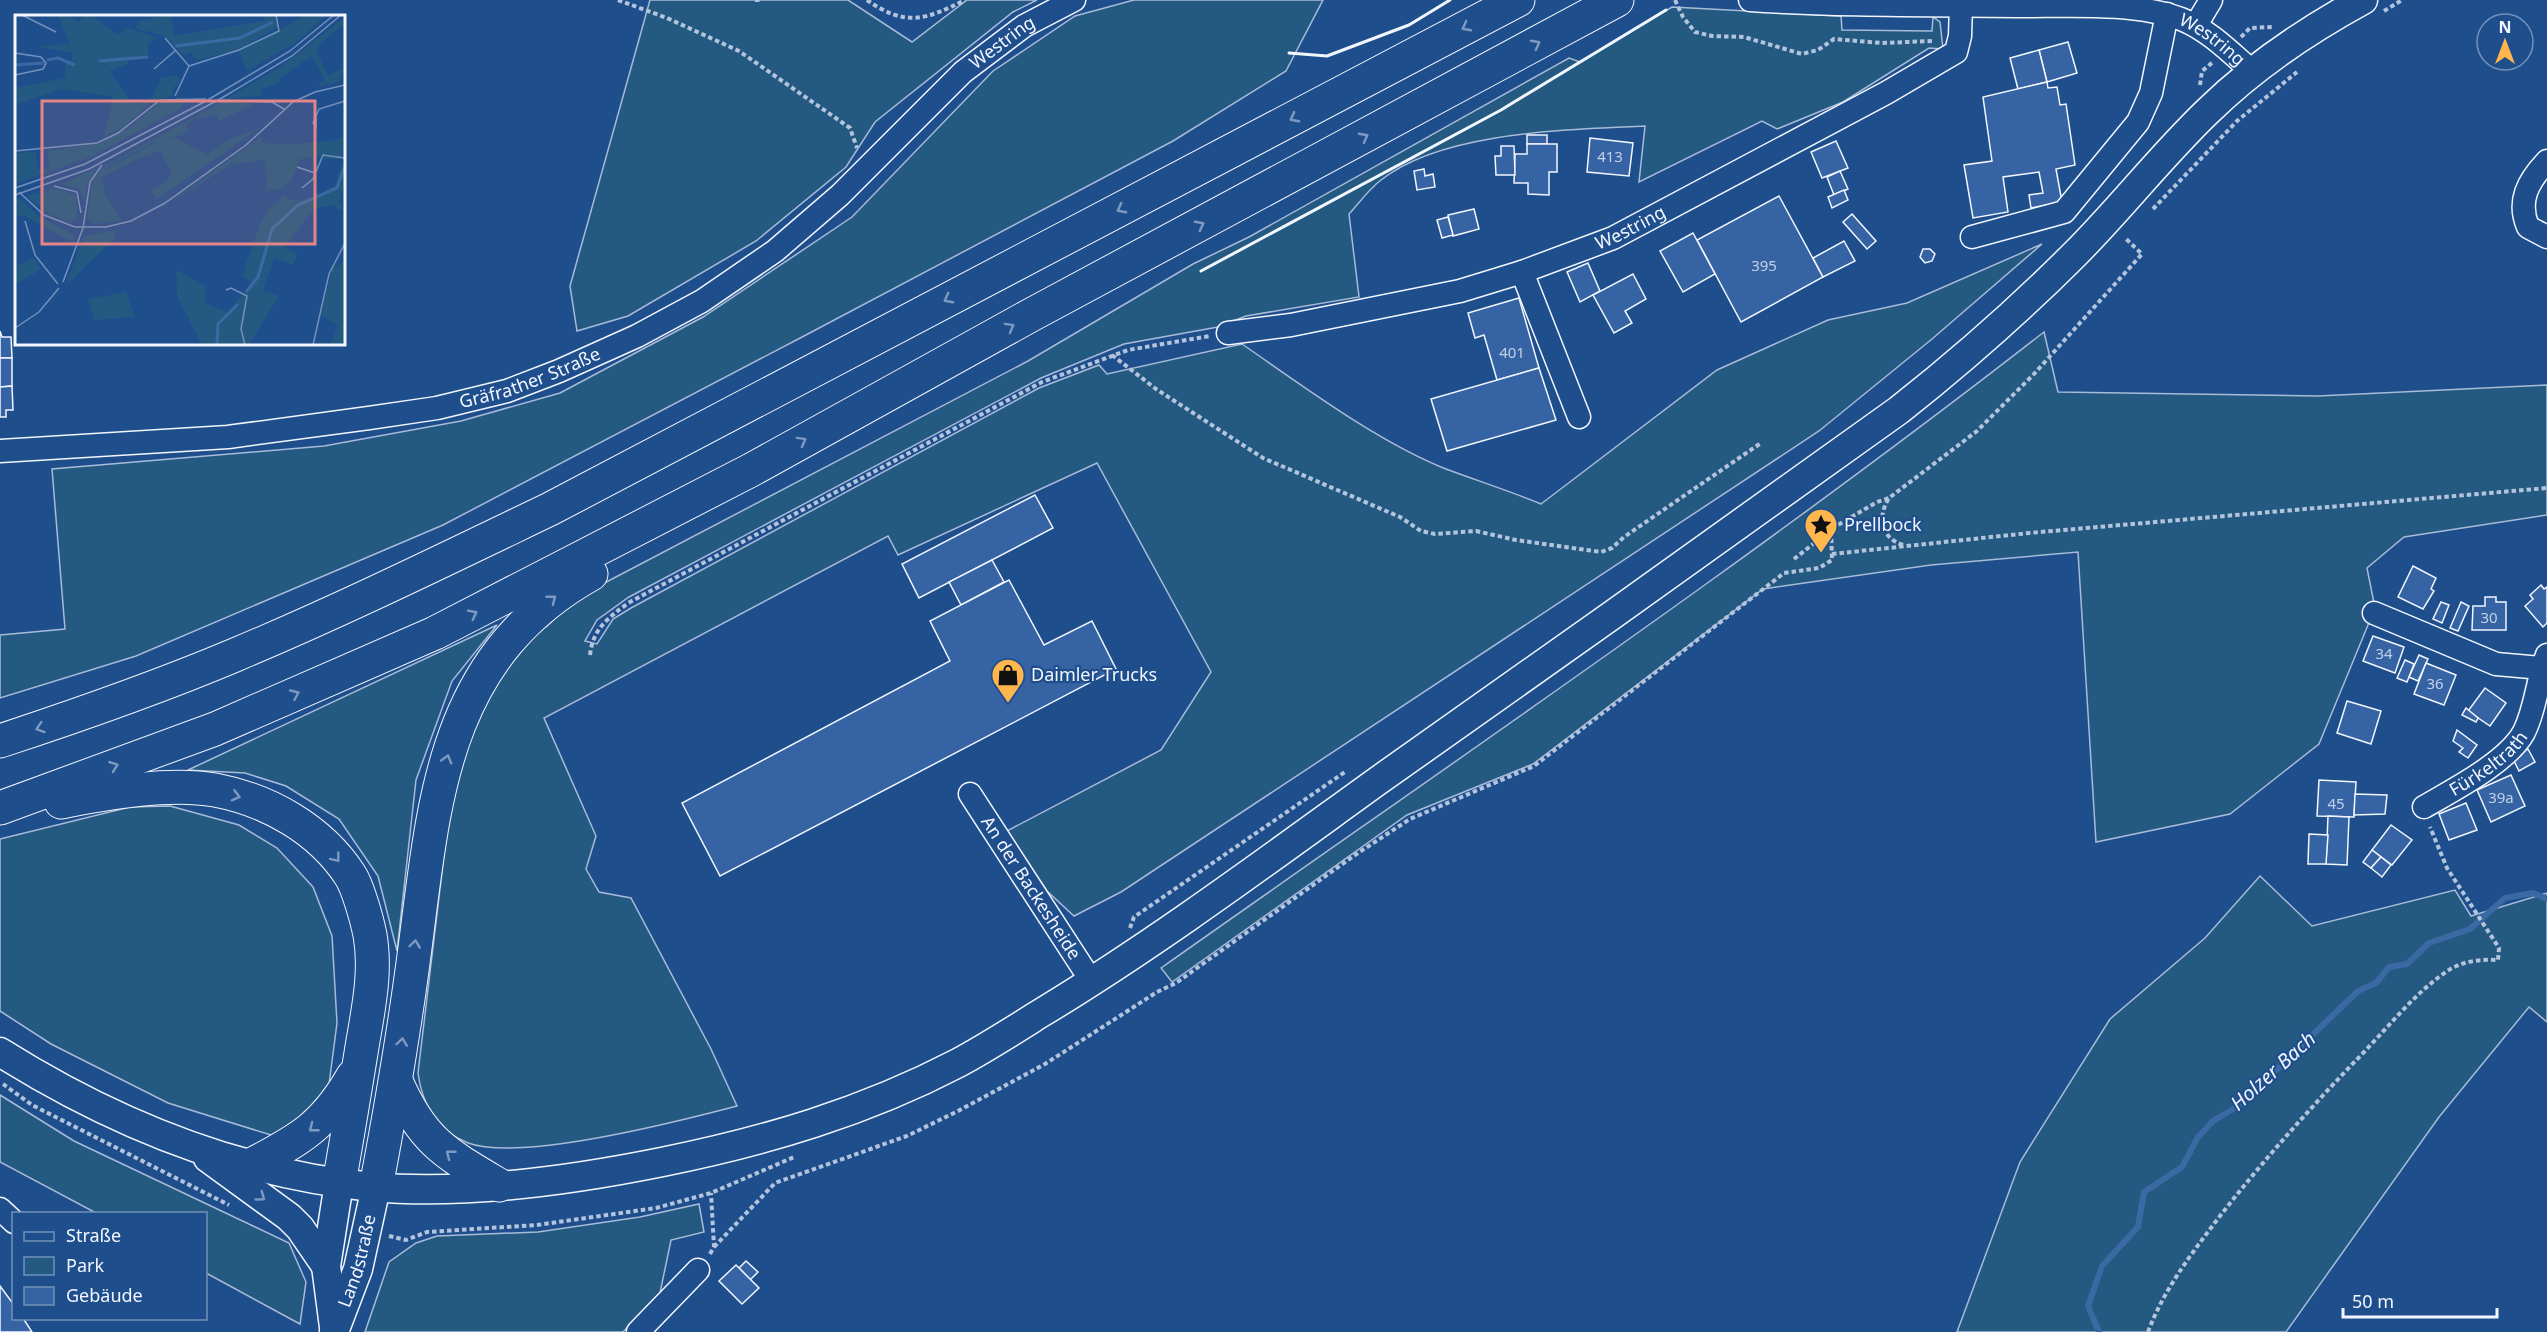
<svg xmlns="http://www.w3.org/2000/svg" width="2547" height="1332" font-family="'Noto Sans',sans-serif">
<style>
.green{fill:#245a82;stroke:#a8bbd7;stroke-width:1.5}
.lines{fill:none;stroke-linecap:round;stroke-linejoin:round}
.stream{stroke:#3b69a3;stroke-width:6}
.building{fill:#3563a3;stroke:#f2f6ff;stroke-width:1.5}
.minor-casing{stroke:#f2f6ff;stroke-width:25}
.major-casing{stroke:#f2f6ff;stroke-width:31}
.highway-casing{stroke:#f2f6ff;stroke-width:35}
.path{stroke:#b3c4dc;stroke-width:4;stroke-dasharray:4.5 3;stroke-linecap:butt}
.minor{stroke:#1f4e8c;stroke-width:22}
.major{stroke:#1f4e8c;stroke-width:28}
.highway{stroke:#1f4e8c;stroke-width:33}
.wall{stroke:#f2f6ff;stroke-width:3}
.oneway{stroke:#7e9ac0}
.labels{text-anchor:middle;stroke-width:4.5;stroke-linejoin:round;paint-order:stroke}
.number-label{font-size:15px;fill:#c3d1e8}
.street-label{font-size:18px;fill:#f2f6ff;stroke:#1f4e8c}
.poi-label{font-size:18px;fill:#f2f6ff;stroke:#1f4e8c;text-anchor:start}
.water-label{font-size:20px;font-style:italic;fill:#f2f6ff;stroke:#1f4e8c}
.inset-river{fill:none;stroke:#3b69a3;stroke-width:3}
.inset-road{fill:none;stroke:#7391ba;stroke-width:1.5}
.view{fill:#e38589;fill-opacity:0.15;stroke:#e38589;stroke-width:3}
.inset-edge{fill:none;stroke:#f2f6ff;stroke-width:3}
</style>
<rect width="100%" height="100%" fill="#1f4e8c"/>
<g class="green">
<polygon points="650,0 848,0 912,42 967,0 1037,0 1013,12 875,122 846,167 756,241 628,316 577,331 570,286"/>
<polygon points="1134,0 1323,0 1286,71 1173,141 804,336 443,525 136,656 0,698 0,635 65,629 52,469 324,446 461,421 560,393 703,317 852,217 993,71 1075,16"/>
<path d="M1672 7 1841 16 1842 30 1932 31 1933 17 1940 22 1943 49 1929 48 1843 102 1777 129 1762 121 1639 182 1645 126C1568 130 1443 131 1381 180 1369 189 1359 203 1349 214L1359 297 1246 316 1218 327 1124 344 1041 378 629 597 597 620 585 641 597 644 613 619 631 608 1039 388 1099 365 1107 374 1242 344C1303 386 1378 442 1446 469 1478 481 1510 491 1541 504L1717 370 1828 320 1907 303 2042 244 1932 339 1819 431 1121 892 1074 916 1047 891 1007 831 1161 750 1211 672 1097 463 898 555 888 536 544 718 596 836 586 869 599 892 631 898 711 1049 737 1106C680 1121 520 1162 468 1143 437 1131 422 1104 418 1073L450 805 475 714 537 624 546 627 566 608 593 589 1028 361 1193 264 1249 237 1569 58 1580 62Z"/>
<path d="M2044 332 2058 392 2318 396 2547 385V515L2404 537 2367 568 2375 608 2319 744 2230 814 2096 842 2078 552 1931 565 1763 589 1533 764 1407 815 1172 982 1161 968C1457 759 1758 555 2044 332Z"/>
<polygon points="497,625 452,681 416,780 397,951 378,876 339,819 286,786 245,773 188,770"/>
<polygon points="170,806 239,825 277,848 313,887 332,936 337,1023 328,1092 297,1125 271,1135 168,1103 51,1044 0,1011 0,839 130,807"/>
<polygon points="2260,876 2312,926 2455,890 2471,916 2547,893 2547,1022 2529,1007 2439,1117 2286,1332 1957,1332 2020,1162 2110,1019 2205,938"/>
<polygon points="0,1095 74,1141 289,1243 306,1282 300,1324 206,1273 206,1214 96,1213 0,1162"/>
<polygon points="699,1204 704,1232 671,1240 660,1293 623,1332 365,1332 389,1262 416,1243 437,1236 538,1232 640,1217"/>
</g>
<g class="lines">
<polyline class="stream" points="2099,1332 2088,1306 2102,1266 2138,1227 2144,1192 2182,1167 2198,1137 2213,1121 2240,1105 2358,991 2376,983 2389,967 2407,964 2429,943 2470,929 2505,898 2533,893 2547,899"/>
</g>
<g class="building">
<polygon points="2068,42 2077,73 2047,82 2039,50"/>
<polygon points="2039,50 2047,82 2018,89 2010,58"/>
<polygon points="2047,82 2048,88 2057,87 2060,105 2066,104 2075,165 2056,169 2062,202 2031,208 2029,195 2043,193 2039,172 2003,177 2008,212 1973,218 1964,165 1992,161 1983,97"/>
<rect x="1527" y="135" width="20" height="9"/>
<polygon points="1590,138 1633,143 1629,176 1587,172"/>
<polygon points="1836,141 1848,168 1822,178 1811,152"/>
<polygon points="1527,144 1557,144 1557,172 1549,172 1549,195 1528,194 1528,183 1514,183 1515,154 1527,154"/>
<polygon points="1501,146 1514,146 1515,175 1496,175 1495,156 1501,156"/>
<polygon points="1424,169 1425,176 1433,174 1435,187 1417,190 1414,171"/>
<polygon points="1840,171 1848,189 1834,195 1827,177"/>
<polygon points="1844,190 1848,200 1832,208 1828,197"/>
<polygon points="1779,196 1823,277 1741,322 1697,240"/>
<polygon points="1474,209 1479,229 1453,236 1448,215"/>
<polygon points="1852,214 1876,241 1867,249 1843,222"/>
<polygon points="1448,217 1453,235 1442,238 1437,220"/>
<polygon points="1693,233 1715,274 1683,292 1660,251"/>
<polygon points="1844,241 1855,261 1823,277 1813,258"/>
<polygon points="1923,249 1930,249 1935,254 1932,261 1925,263 1920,257"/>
<polygon points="1588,263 1600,291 1580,302 1567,272"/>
<polygon points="1633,274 1646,299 1625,311 1632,323 1614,333 1593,295"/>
<polygon points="1519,298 1539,368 1497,380 1484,335 1475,338 1468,313"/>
<polygon points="0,331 2,337 11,337 12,358 0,358"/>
<polygon points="0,358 12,358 12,386 0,387"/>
<polygon points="1539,368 1556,420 1447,451 1431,399"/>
<polygon points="12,386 13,410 6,410 6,417 0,417 0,387"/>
<polygon points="1035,495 1053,528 919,598 902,564"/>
<polygon points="992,560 1004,582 961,605 949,582"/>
<polygon points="2413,566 2436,578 2431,589 2434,591 2423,609 2398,597"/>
<polygon points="1009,580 1044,645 1092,621 1116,669 720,876 682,803 950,661 930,621"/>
<polygon points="2541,585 2544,589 2547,587 2547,623 2543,627 2525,606 2533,599 2530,595"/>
<polygon points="2485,597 2496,597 2496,602 2506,602 2506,630 2472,630 2473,606 2485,606"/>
<polygon points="2441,602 2449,605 2442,623 2433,619"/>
<polygon points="2461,602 2469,606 2458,631 2450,628"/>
<polygon points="2373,636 2404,647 2395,673 2363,661"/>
<polygon points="2419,655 2428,659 2418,681 2409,677"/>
<polygon points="2405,660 2414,664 2407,682 2397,678"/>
<polygon points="2426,663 2456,675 2444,705 2414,694"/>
<polygon points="2485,688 2506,703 2490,726 2468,711"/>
<polygon points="2347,701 2381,711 2371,744 2337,733"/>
<polygon points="2466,708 2478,718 2476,722 2462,715"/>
<polygon points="2457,730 2477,745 2468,758 2459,752 2463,748 2453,741"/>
<polygon points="2528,749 2535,762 2519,771 2512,757"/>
<polygon points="2511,775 2525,806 2491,822 2477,790"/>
<polygon points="2319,780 2356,782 2354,817 2317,816"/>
<polygon points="2355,794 2387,795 2385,814 2354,815"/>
<polygon points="2466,803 2477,830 2449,840 2439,814"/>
<polygon points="2328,816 2349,817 2347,865 2326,864"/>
<polygon points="2391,825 2412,840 2392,865 2372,850"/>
<polygon points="2309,834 2328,835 2326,864 2308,864"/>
<polygon points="2372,850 2381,857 2371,868 2363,862"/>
<polygon points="2381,857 2391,865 2382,877 2371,868"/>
<polygon points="746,1261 758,1272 750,1280 739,1268"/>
<polygon points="736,1265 759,1288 742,1304 719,1281"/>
<polygon points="0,1286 14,1305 14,1318 23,1318 32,1332 0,1332"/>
</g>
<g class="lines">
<g class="minor-casing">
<g id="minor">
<path id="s1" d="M1750 0C1841 6 1932 5 2023 6 2071 6 2136 2 2181 19 2209 30 2232 54 2254 73"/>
<polyline points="2196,25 2211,0"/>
<path d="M2547 161C2528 181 2517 201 2528 227L2547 237"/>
<polyline points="1972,237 2064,212 2138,122 2151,93 2167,14"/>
<polyline points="1522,272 1579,417"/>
<path id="s2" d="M1228 333 1291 325 1460 291 1522 272 1613 238 1886 93 1956 52 1960 36 1961 5"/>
<path id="s3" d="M0 451 228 437 369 418 437 408 507 391 559 371 637 336 702 301 775 251 840 195 963 72 1024 26 1074 0"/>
<polyline points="2374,613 2496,664 2542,668"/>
<path id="s4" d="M970 794 1092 982"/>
<path id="s5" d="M2424 807C2453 790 2508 762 2524 732 2536 708 2537 680 2547 655"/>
<polyline points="0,1209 14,1222"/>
<polyline points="638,1332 698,1270"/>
</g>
</g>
<g class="major-casing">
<g id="major">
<path d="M0 1052C113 1123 239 1174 372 1187 463 1195 573 1180 662 1162 766 1141 864 1112 958 1063 986 1048 1014 1030 1041 1013 1158 942 1268 860 1379 780 1553 657 1726 535 1899 410 1961 361 2019 310 2075 254 2121 208 2161 156 2208 111 2253 67 2308 30 2363 0"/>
<polyline points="208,1158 289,1217 300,1228 326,1266"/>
<polyline points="334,1327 326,1266 339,1183"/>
<path id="s6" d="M334 1332 358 1269 376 1187"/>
</g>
</g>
<g class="highway-casing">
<g id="highway">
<path d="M0 741C79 715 159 687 235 655 342 610 446 559 550 509L1518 0"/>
<path d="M61 802C106 793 169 782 215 790 268 800 320 829 350 875 358 887 367 920 370 935 377 974 367 1015 361 1053 354 1096 347 1139 339 1183"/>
<polyline points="0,808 215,729 435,633 751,470 1031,315 1617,0"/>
<path d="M396 1081C422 1141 445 1153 499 1185"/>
<path d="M253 1164C301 1139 325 1125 353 1076"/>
<path d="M376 1187C390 1113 403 1038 413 963 434 808 438 660 591 574"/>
</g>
</g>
<g class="path">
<polyline points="618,0 667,18 739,51 850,128 857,148"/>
<polyline points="755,0 761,0"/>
<path d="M867 0C905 27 926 20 965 0"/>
<polyline points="1675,0 1683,17 1695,32 1712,36 1744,37 1802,54 1818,50 1834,39 1882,43 1932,41"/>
<polyline points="2384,11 2402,0"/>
<polyline points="2241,37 2250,28 2272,27"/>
<polyline points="2200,85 2202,71 2213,62"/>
<polyline points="2153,209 2237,121 2297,72"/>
<polyline points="1112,355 1156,389 1263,458 1400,517 1421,531 1435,534 1476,531 1516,540 1601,552 1612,548 1624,537 1761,443"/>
<path d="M1903 545C1881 538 1877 517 1889 498L1977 431 2034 374 2142 254 2125 238"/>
<polyline points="1832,554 2029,533 2547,488"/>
<polyline points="1794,559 1831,530"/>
<path d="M590 655C593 628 609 617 630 602L1042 382 1128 350 1210 336"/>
<polyline points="1130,928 1134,917 1345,772"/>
<polyline points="3,1084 32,1105 229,1205"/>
<polyline points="389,1236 406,1240 427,1232 537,1225 656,1208 711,1193 794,1157"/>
<polyline points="714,1247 775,1183 907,1136 958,1111 1045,1064 1157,992 1176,983 1355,855 1410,819 1534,766 1784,573 1819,568 1832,560 1831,529 1877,502 1889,498"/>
<polyline points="710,1254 714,1247 711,1193"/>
<path d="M2148 1332C2164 1289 2192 1253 2220 1216 2265 1158 2313 1105 2364 1052 2390 1025 2415 993 2446 972 2461 961 2480 959 2498 960L2499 948 2447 868 2430 827"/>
</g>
<use href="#minor" class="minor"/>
<use href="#major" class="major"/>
<use href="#highway" class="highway"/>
<g class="wall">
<polyline points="1289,53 1327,56 1409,25 1450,0"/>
<polyline points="1201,271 1501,110 1666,10"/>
</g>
</g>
<defs><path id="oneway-chevron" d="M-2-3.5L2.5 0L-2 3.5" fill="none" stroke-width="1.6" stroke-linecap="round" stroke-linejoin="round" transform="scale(1.5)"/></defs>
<g class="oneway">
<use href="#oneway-chevron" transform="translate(1466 27) rotate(152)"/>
<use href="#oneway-chevron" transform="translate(1536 44) rotate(-28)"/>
<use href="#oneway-chevron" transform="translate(1294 118) rotate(152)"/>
<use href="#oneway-chevron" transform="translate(1364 137) rotate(-28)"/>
<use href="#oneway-chevron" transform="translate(1121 209) rotate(152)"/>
<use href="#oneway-chevron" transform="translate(1200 225) rotate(-28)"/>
<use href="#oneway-chevron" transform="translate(948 299) rotate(152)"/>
<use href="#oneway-chevron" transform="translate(1010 327) rotate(-29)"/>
<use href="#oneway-chevron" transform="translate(802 441) rotate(-29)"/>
<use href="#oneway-chevron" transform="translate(552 599) rotate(-38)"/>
<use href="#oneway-chevron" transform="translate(473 614) rotate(-27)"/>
<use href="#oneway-chevron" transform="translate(295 694) rotate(-24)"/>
<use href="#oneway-chevron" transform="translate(40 728) rotate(162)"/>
<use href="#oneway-chevron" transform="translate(447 759) rotate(-74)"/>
<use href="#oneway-chevron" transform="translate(114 766) rotate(-20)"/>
<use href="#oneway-chevron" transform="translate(236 796) rotate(14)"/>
<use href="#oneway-chevron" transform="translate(336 858) rotate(52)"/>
<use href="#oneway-chevron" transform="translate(415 944) rotate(-82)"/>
<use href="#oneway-chevron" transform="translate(402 1042) rotate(-82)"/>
<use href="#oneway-chevron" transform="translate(313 1128) rotate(142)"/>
<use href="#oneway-chevron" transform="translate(450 1154) rotate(-142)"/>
<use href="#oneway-chevron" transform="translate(261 1197) rotate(36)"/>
</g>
<defs>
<g id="sight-pin" transform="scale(1.725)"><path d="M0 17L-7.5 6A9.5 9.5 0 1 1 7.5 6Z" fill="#ffb74d" stroke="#1f4e8c"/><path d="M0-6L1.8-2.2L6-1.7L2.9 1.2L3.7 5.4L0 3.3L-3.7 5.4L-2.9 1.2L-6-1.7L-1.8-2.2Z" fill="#111"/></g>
<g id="shop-pin" transform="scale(1.725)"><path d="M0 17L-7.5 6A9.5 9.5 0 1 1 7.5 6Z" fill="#ffb74d" stroke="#1f4e8c"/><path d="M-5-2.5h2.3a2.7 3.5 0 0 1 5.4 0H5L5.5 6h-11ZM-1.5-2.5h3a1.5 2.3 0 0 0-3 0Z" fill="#111"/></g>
</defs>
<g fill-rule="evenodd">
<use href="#sight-pin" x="1821" y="525"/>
<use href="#shop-pin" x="1008" y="675"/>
</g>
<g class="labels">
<g class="number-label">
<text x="1610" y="162">413</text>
<text x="1764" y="271">395</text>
<text x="1512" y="358">401</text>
<text x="2489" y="623">30</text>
<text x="2384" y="659">34</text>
<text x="2435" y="689">36</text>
<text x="2501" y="803">39a</text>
<text x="2336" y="809">45</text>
</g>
<g class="street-label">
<text dy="6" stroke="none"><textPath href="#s1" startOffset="470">Westring</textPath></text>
<text dy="6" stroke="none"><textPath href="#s3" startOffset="1124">Westring</textPath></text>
<text dy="6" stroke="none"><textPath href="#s2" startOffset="418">Westring</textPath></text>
<text dy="6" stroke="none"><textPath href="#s3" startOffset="537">Gräfrather Straße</textPath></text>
<text dy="6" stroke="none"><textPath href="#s5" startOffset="78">Fürkeltrath</textPath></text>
<text dy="6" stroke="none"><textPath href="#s4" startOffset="112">An der Backesheide</textPath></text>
<text dy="6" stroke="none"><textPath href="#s6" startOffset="75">Landstraße</textPath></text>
</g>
<g class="poi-label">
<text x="1844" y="531">Prellbock</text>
<text x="1031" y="681">Daimler Trucks</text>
</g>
<g class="water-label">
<text transform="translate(2273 1071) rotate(-42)" y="7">Holzer Bach</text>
</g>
</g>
<g transform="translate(15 15)">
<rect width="330" height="330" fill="#1f4e8c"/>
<path d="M43 0H53L63 8 69 0H77L100 18 106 19 111 12 142 23 133 28V42L114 44 113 49 94 56 114 83 125 90 138 81 146 63 162 60 165 65 157 75 158 80 136 87 108 112 89 122 98 82 47 74 0 90V73L50 63 51 45 57 46V38L21 31 55 29ZM152 0H156L159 21 249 6 248 0H259L263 12 220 36 181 45 176 37 169 41 152 22 121 13 123 7ZM291 0H312L280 28 232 56 224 37ZM330 2V9L303 30V40L313 61 330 52 324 67 300 72 310 65 297 41 265 63 266 67 246 74 245 81 211 84 267 51ZM166 82 170 85 165 94 75 142 0 169V138L21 137 22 154H34L33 136 87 128 119 109 143 88ZM207 87 235 88 236 91 203 106V100L180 103 172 109 173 118 139 127 95 150 90 155 145 125 160 123 193 140 211 126 246 112 142 184 135 175 152 166 157 158 145 136 122 144 86 163 90 179 106 205 80 209 72 203 77 167 86 153ZM330 121 326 144H308V140L285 144 276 166 266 173 252 176 250 145 234 147 216 149 152 190 246 122 248 128 276 129 316 126ZM327 148 330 167 324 185 328 193 323 196 320 190 298 194 270 232 283 239 278 250 259 243 248 276 264 281 234 330H187L162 281 161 255 191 271 190 288 213 297 238 267 227 261 244 211 253 195 270 180 275 185 293 184 320 171ZM81 153 72 170 70 188 64 174 47 169ZM41 173 61 181 62 203 56 208 33 198 11 181ZM5 184 25 202 58 219 59 228 10 201H0V185ZM102 215 98 225 51 270 69 221ZM18 243 26 254 0 270V251ZM329 245 330 330H315L323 310 306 300 318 250 323 252ZM111 277 120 302 79 305 73 284Z" fill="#245a82"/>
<path class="inset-river" d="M160 31 225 23 258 7M32 45 43 43 60 50M84 46 133 42M0 50 29 48M231 277 243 262 257 214 283 190 322 173 330 151M202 330 203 309 223 289"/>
<path class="inset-road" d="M7 0 41 17M150 23 174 51 160 81M0 38 26 42 31 48 28 54 0 60M174 51 224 35 264 16 261 0M139 54 161 35M207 85 257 87 269 94M301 103V112L298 108 304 94 330 86M0 136 82 128 103 118 145 85 191 84M282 152 300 158M39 171 62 177 66 198M0 173 70 149 191 86 275 36 319 0M287 173 298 164 308 140 330 143M4 177 29 200 60 212H91L116 206 150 188 231 130 278 87 300 77 330 70M0 180 74 154 205 84 277 41 326 0M10 206 20 240 43 269M68 213 75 167 87 150M48 267 68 213M211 275 216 273 232 281 226 314 230 330M0 313 24 297 44 273M298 330 314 259 330 228"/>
<path class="view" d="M27 86H300V229H27Z"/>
<rect width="330" height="330" class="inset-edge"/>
</g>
<rect x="12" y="1212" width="195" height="108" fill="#1f4e8c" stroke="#7391ba" stroke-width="1.5"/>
<rect x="24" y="1232" width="30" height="9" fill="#1f4e8c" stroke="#7391ba" stroke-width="1.5"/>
<text x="66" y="1242" font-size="18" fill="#f2f6ff">Straße</text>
<rect x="24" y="1257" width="30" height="18" fill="#245a82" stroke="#7391ba" stroke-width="1.5"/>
<text x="66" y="1272" font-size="18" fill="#f2f6ff">Park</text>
<rect x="24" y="1287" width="30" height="18" fill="#3563a3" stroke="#7391ba" stroke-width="1.5"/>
<text x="66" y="1302" font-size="18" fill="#f2f6ff">Gebäude</text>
<g transform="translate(2505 42)"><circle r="28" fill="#1f4e8c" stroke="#7391ba" stroke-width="1.5"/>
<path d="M0-4.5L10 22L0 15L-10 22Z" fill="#ffb74d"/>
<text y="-9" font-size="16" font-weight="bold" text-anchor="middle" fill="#f2f6ff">N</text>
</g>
<path d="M2343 1308v9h154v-9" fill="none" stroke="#f2f6ff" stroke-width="3"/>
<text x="2352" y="1308" font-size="18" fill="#f2f6ff" stroke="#1f4e8c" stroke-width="4.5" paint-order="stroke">50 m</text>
</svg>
